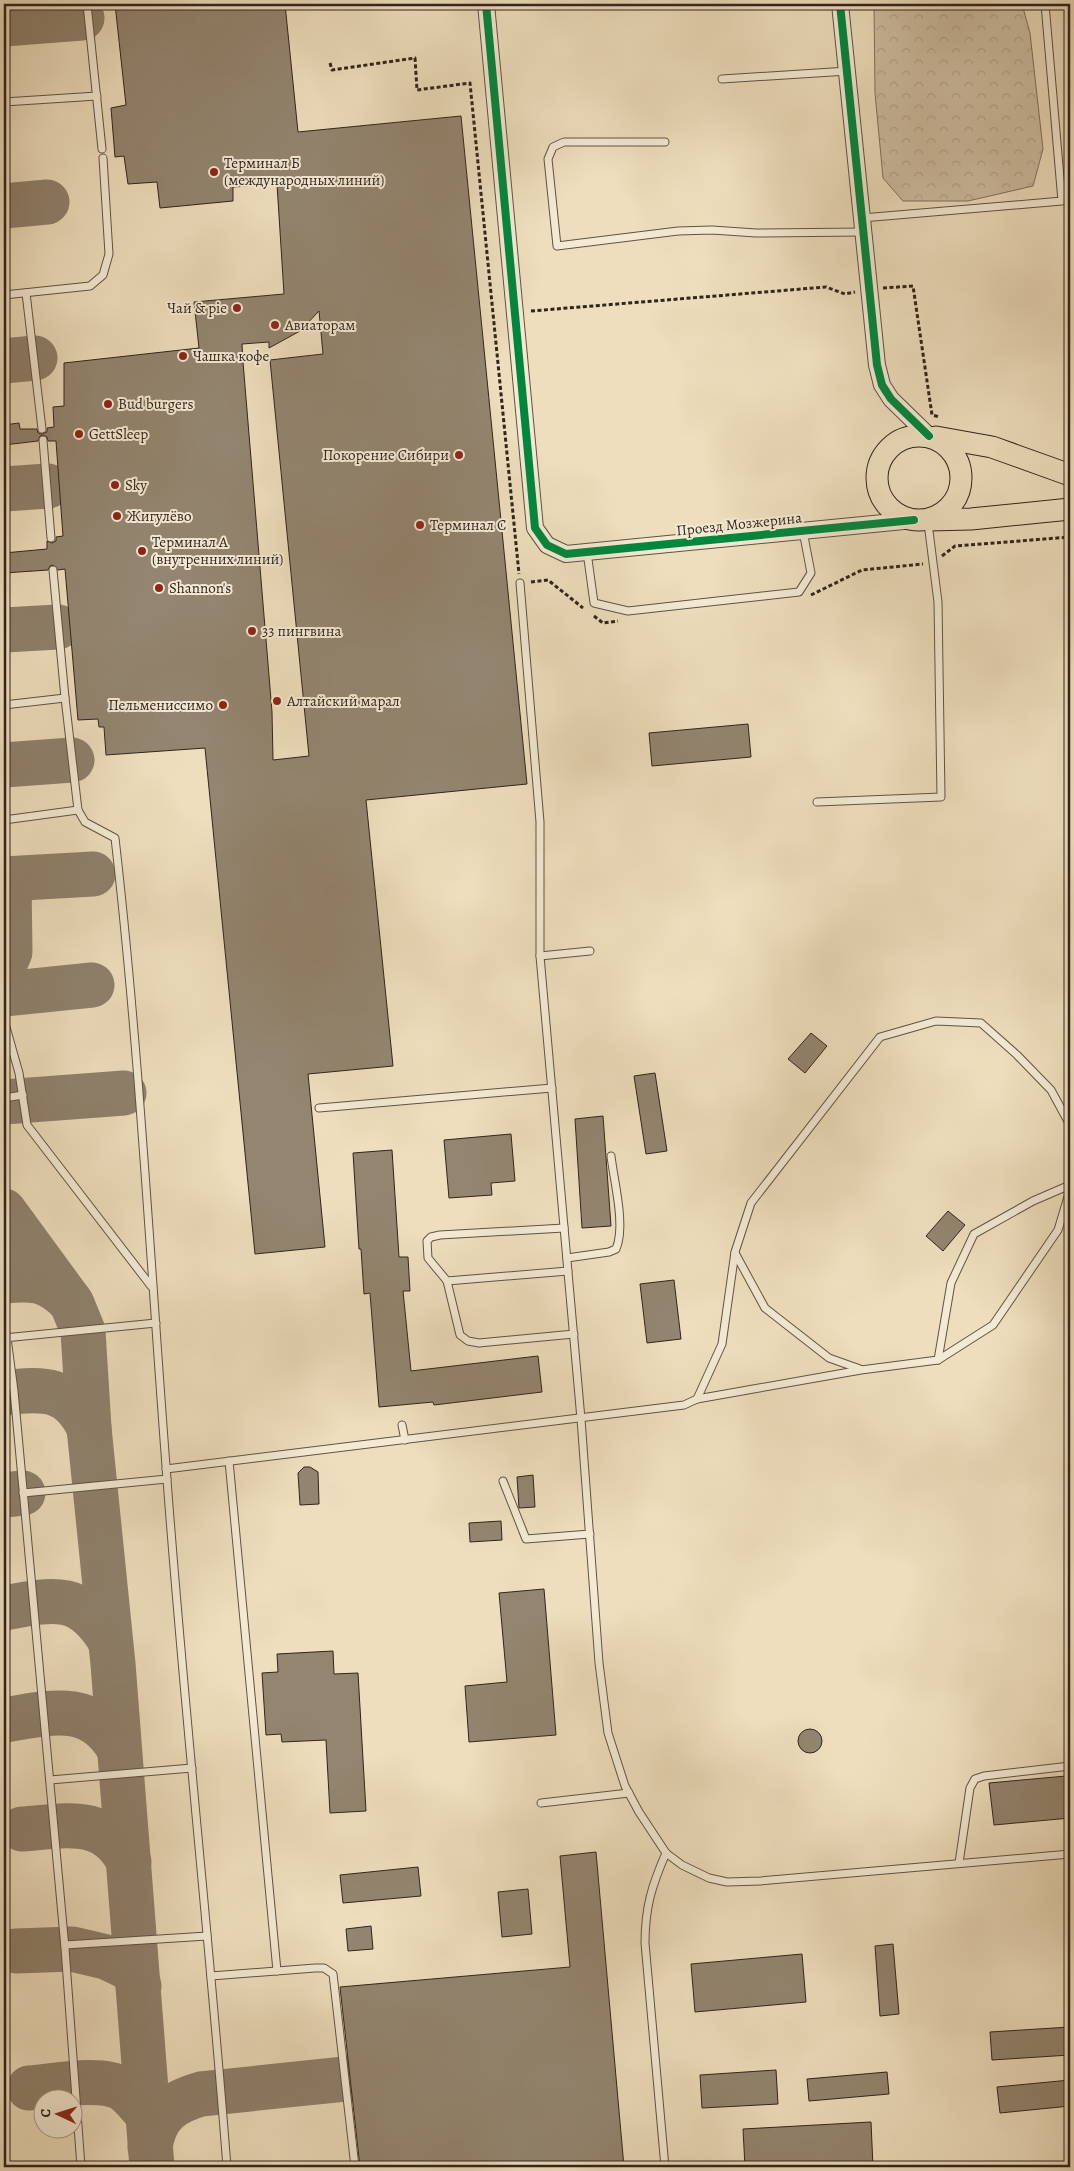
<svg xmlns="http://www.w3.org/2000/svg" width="1074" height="2171" font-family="Alegreya,serif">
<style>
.forest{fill:url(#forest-crowns);stroke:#7f7160}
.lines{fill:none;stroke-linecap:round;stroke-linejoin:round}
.taxiway{stroke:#8f816d;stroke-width:45}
.building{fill:#938570;stroke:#30241d;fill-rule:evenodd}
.service-casing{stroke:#605245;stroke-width:9}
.tertiary-casing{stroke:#605245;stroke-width:18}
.primary-casing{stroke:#30241d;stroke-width:23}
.path{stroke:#30241d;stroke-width:3;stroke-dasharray:4 2.5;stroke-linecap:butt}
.service{stroke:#f4ead4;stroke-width:7}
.tertiary{stroke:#f4ead4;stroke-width:16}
.primary{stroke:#eedebd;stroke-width:21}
.cycleway-casing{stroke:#f4ead4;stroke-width:11}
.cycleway{stroke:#00873e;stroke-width:8}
.poi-dot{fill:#8f2418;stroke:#f4ead4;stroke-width:2}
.labels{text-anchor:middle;stroke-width:4;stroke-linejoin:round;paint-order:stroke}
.poi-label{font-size:15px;fill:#30241d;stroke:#f4ead4;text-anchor:start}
.street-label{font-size:15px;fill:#30241d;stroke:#f4ead4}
</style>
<defs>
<pattern id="forest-crowns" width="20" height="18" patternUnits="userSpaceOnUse" patternTransform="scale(1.25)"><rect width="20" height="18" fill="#cebea2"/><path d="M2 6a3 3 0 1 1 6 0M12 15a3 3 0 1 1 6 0" fill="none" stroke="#b1a38b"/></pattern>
</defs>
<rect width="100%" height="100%" fill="#eedebd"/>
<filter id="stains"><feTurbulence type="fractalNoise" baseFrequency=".004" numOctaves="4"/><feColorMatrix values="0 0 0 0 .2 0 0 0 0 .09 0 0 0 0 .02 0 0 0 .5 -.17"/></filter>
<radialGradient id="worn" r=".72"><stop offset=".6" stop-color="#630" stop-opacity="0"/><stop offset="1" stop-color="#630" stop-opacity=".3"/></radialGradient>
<polygon class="forest" points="874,4 1022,4 1030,33 1043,149 1033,186 968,201 903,201 883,178 875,93"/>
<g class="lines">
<g class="taxiway">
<polyline points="4,24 82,18"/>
<polyline points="4,206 47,202"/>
<polyline points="4,361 35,358"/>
<polyline points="4,489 48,486"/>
<polyline points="4,630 58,627"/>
<polyline points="4,765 72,760"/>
<polyline points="4,879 93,874"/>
<polyline points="4,966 10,952 9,879"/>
<polyline points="4,994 92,985"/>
<polyline points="4,1102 124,1093"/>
<polyline points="4,1211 72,1304 83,1331 89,1428 113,1664 152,2167"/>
<path d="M4 1281C34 1278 47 1279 70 1301"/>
<path d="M4 1393C43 1388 70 1387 89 1428"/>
<polyline points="4,1495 23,1493"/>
<path d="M4 1608C53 1599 80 1592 109 1639"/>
<path d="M4 1720C49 1713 90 1700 118 1747"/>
<path d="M22 1829C66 1826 105 1815 129 1862"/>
<polyline points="16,1951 72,1949 106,1957 131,1969 135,1975 139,1986"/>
<path d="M29 2088C54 2086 101 2076 123 2089 133 2096 140 2106 148 2115"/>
<path d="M150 2147C155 2115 170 2103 201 2094L345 2079"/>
</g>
</g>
<g class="building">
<path d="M115 4H285L298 132 461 116 527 784 366 800 393 1066 308 1074 325 1247 255 1254 205 748 106 755 104 727H99L98 719 78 720 65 569 58 570 53 565 50 566 48 570 4 573V553L47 549V541L52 543 56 541V537L63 536 56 441H48L47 437 43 435 40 436 38 441 4 445V425L19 423 20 429H37L38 433 42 434 47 432V428L54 427 53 407 64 406V363L199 348 194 302 284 294 277 184 233 187V201L160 208 157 182 128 184 124 156 115 157 111 108 126 105ZM319 311 323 354 270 360 309 756 273 760 272 712 243 362 241 363 243 362 242 344 269 342V348L300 331Z"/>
<polygon points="748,724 751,757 652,766 649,733"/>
<polygon points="811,1033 827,1046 805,1073 788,1059"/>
<polygon points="655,1073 667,1151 646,1154 634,1076"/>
<polygon points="603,1116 611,1226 582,1228 575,1119"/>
<polygon points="511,1134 515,1181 491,1183 492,1195 449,1198 444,1140"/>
<polygon points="392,1150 399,1257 408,1257 410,1291 403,1291 411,1371 538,1356 542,1392 434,1405 433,1402 379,1407 370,1293 364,1294 361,1249 359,1249 353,1153"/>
<polygon points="948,1211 965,1225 943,1251 926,1236"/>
<polygon points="674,1280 681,1339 647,1343 640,1284"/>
<polygon points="304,1467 310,1467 318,1472 319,1504 300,1505 298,1473"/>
<polygon points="533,1475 535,1507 519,1508 517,1477"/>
<polygon points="501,1521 502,1540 470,1542 469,1523"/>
<polygon points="544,1589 556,1735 469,1742 465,1686 507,1682 499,1593"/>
<polygon points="333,1651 334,1674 358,1673 366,1811 330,1813 326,1740 282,1742 281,1734 266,1735 262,1673 278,1672 277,1654"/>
<circle cx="810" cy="1741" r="12"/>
<polygon points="1066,1776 1070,1818 994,1825 989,1783"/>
<polygon points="596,1852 624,2167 360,2167 340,1987 570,1967 560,1856"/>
<polygon points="418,1867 421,1896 343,1903 340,1875"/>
<polygon points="528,1889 532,1934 502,1937 498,1892"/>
<polygon points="371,1926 373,1949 348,1951 346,1929"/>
<polygon points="893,1944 899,2014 880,2016 875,1946"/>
<polygon points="802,1954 806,2002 695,2012 691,1964"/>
<polygon points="1070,2027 1070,2055 992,2060 990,2032"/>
<polygon points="776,2070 778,2104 702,2108 700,2075"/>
<polygon points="887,2072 889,2094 809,2101 807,2079"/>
<polygon points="1070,2080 1070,2106 1000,2113 997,2087"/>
<polygon points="871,2122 873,2167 745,2167 743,2129"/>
</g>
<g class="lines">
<g class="service-casing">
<g id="service">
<polyline points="87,4 102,149"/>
<polyline points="722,79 848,71"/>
<polyline points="4,102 97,96"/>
<polyline points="665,142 564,142 553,147 548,159 557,246 678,231 712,230 756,233 863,232"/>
<polyline points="862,218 1062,201 1045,4"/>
<polyline points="26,293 42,429"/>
<polyline points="4,295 90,286 103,275 109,254 103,158"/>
<polyline points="43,440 51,538"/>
<polyline points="587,552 594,603 628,611 799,592 811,573 803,531"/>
<path d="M53 570 65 698 78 810 85 822 115 838C139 1047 150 1257 166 1466 183 1700 209 1933 227 2167"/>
<polyline points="520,583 540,822 540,956 581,1419 599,1663 608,1733 625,1786 639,1812 666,1853 682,1865 709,1878 727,1882 760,1881 1070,1854"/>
<polyline points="4,705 65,698"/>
<polyline points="817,802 941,797 938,602 928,523"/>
<polyline points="4,820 78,810"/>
<polyline points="540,956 590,951"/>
<polyline points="4,1020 19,1073 27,1125 151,1286"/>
<polyline points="4,1098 23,1095"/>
<polyline points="319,1108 552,1088"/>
<polyline points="564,1228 440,1235 431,1237 427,1241 428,1258 447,1281 568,1271"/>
<polyline points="735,1253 765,1308 829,1358 860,1369"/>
<path d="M567 1258 609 1252 616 1249C626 1226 614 1182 611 1156"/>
<polyline points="447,1281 460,1335 468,1341 479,1343 574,1334"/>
<polyline points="4,1333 7,1338 14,1391 65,1948 81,2167"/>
<polyline points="4,1338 156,1323"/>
<polyline points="938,1360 951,1283 974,1234 1033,1201 1070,1185"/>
<polyline points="697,1399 722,1344 735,1252 751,1203 880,1037 936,1021 981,1023 1017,1055 1051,1090 1070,1125"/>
<polyline points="402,1425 405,1440"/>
<polyline points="229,1461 277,1971"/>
<polyline points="166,1469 684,1405 697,1399 861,1370 938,1360 993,1325 1058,1230 1070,1190"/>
<polyline points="503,1481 526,1539 590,1534"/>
<polyline points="23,1493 167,1479"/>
<polyline points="50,1780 192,1768"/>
<polyline points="541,1803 629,1793"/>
<polyline points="959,1863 970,1788 975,1779 984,1776 1070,1766"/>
<polyline points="65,1945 207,1936"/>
<polyline points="211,1976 315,1968 324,1968 333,1974 355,2167"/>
<path d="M665 2167 645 1943C645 1907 652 1885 666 1853"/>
</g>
</g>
<g class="tertiary-casing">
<g id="tertiary">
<polyline points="486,4 535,528 547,545 566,554 914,520"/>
<polyline points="840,4 877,365 882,385 891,399 929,436"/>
</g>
</g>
<g class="primary-casing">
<g id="primary">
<circle cx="919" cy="478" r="42"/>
<polyline points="936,437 992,447 1070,475"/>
<polyline points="928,520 971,519 1070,509"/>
</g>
</g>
<g class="path">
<polyline points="330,63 332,70 415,58 417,90 470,83 519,574"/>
<polyline points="883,288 913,286 932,415 940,417"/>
<polyline points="531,311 826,287 845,294 855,292"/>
<polyline points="942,556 955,546 1070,537"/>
<polyline points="531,582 548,580 583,608"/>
<polyline points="811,595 862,570 923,564"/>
<polyline points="594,616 603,623 618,621"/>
</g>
<use href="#service" class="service"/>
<use href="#tertiary" class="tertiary"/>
<use href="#primary" class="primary"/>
<g class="cycleway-casing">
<g id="cycleway">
<polyline points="486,4 535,528 547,545 566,554 914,520"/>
<polyline points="840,4 877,365 882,385 891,399 929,436"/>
</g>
</g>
<use href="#cycleway" class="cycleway"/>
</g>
<g class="poi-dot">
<circle cx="214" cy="172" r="5"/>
<circle cx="237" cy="308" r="5"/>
<circle cx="275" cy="325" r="5"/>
<circle cx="183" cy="356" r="5"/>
<circle cx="108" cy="404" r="5"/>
<circle cx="79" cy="434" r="5"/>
<circle cx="459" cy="455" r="5"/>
<circle cx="115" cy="485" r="5"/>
<circle cx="117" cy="516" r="5"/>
<circle cx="420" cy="525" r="5"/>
<circle cx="142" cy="551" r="5"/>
<circle cx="159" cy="588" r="5"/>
<circle cx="252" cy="631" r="5"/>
<circle cx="277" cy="701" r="5"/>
<circle cx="223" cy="705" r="5"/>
</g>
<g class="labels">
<g class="poi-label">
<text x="224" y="168">Терминал Б<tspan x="224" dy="17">(международных линий)</tspan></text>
<text x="227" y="313" text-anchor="end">Чай &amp; pie</text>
<text x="285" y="330">Авиаторам</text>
<text x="193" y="361">Чашка кофе</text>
<text x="118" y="409">Bud burgers</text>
<text x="89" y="439">GettSleep</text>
<text x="449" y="460" text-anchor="end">Покорение Сибири</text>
<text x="125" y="490">Sky</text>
<text x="127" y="521">Жигулёво</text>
<text x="430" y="530">Терминал С</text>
<text x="152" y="547">Терминал А<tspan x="152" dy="17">(внутренних линий)</tspan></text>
<text x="169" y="593">Shannon's</text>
<text x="262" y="636">33 пингвина</text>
<text x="287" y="706">Алтайский марал</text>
<text x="213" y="710" text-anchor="end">Пельмениссимо</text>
</g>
<g class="street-label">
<text transform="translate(739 524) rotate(-6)" y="5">Проезд Мозжерина</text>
</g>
</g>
<rect width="1074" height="2171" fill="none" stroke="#eedebd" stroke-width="20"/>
<rect x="5" y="5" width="1064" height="2161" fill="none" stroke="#30241d" stroke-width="2.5"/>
<rect x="10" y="10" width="1054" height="2151" fill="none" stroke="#30241d"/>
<g transform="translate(58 2114) rotate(274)"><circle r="24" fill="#f4ead4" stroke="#a69b8b"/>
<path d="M0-4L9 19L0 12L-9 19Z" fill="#8f2418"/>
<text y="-8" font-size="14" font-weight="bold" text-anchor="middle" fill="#30241d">С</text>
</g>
<rect width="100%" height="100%" filter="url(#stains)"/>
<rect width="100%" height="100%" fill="url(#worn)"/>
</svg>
